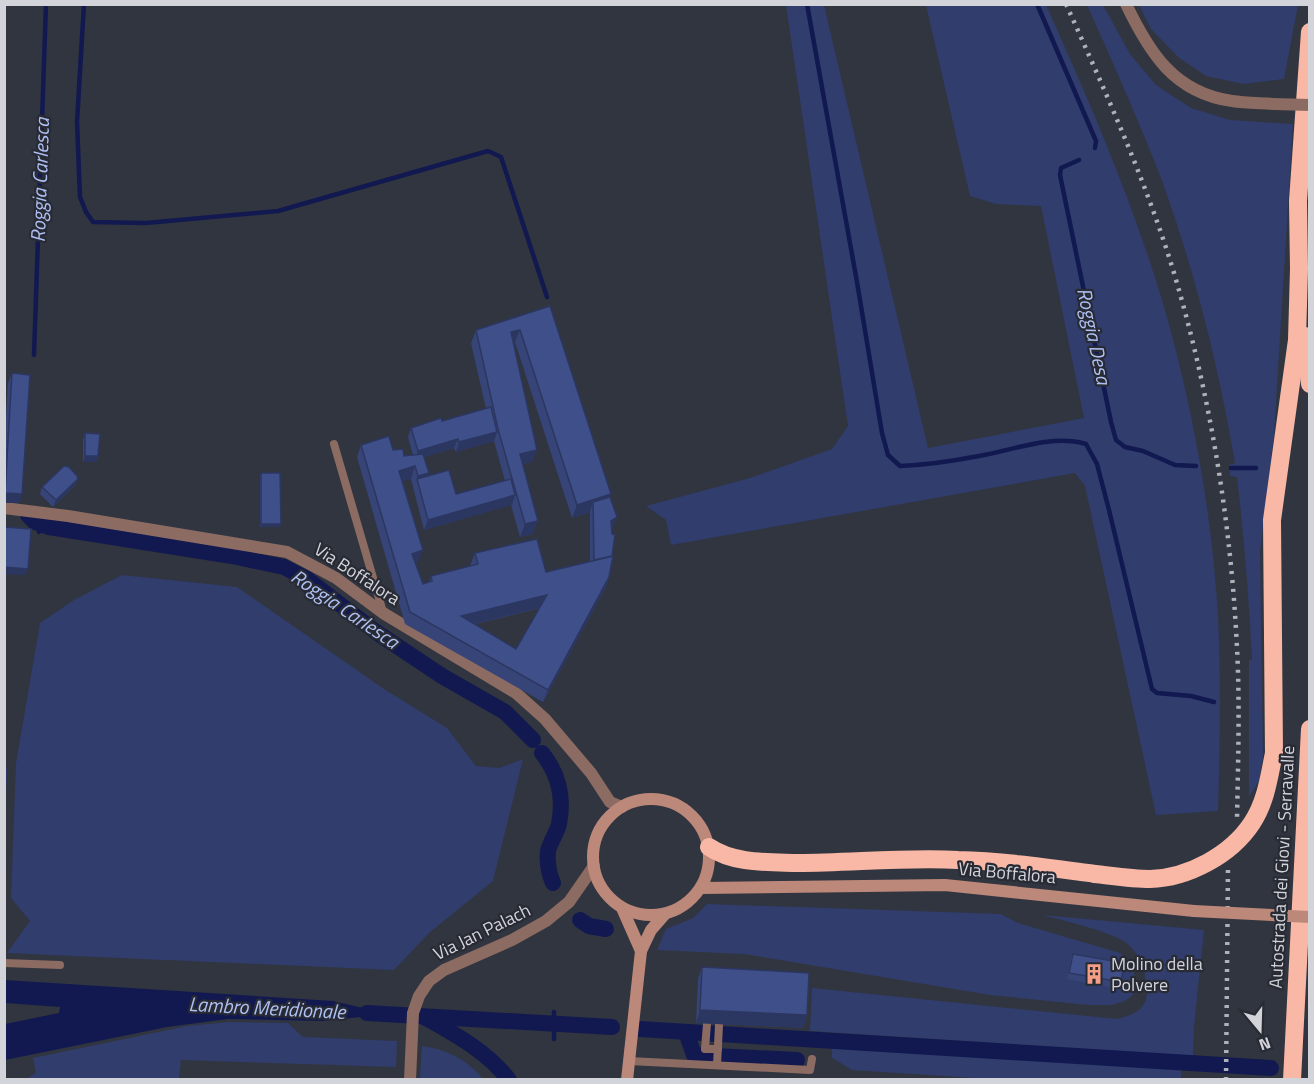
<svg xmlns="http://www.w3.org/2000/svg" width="1314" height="1084" font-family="'Titillium Web',sans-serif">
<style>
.green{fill:#303d6d}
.water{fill:#111950}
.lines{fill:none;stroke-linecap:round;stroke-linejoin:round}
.stream{stroke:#111950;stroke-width:4.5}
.canal{stroke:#111950;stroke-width:16}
.lane{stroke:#8c6b62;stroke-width:8}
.street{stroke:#8c6b62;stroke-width:12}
.secondary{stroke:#bc887a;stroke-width:12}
.highway{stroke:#f9b8a6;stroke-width:18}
.rail{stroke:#b0b2b9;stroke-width:4.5;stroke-dasharray:3 6;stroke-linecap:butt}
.street-bridge{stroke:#8c6b62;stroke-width:12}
.secondary-bridge{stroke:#bc887a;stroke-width:12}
.highway-bridge{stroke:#f9b8a6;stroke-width:18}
.wall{fill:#364477;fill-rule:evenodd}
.shaded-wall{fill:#2c3761}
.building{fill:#3f4f8a;stroke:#2c3761;stroke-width:1.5;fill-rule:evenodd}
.labels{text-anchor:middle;stroke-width:4.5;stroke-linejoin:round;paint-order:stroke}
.street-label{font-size:18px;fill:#d2d4da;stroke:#282b34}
.poi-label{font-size:18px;fill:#d2d4da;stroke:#282b34;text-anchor:start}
.water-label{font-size:20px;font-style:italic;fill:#afc0f5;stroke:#282b34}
</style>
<rect width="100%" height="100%" fill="#31353f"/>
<g class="green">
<path d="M786 5H824L928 448 1084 418 1041 206 996 204 970 196 926 5H1046C1092 107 1136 209 1167 317 1194 414 1212 516 1218 616 1221 682 1220 746 1218 811L1156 815 1085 486 1075 473 671 545 666 520 646 506 750 478 832 449 848 426Z"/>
<path d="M1087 5H1103L1130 54 1156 85 1191 108 1230 120 1293 124 1274 436 1260 551 1263 757 1259 781 1249 797V660H1252C1249 598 1244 538 1237 477L1230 476 1229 465 1235 463C1219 368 1195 272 1162 181 1139 121 1113 63 1087 5Z"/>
<polygon points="1139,5 1298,5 1284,79 1243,84 1206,76 1178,57 1151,29"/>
<polygon points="122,575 237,587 384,689 447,728 476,766 499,768 523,759 493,881 429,933 394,970 7,953 30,921 11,898 16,763 40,623 74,600"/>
<polygon points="707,904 1001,914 1018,923 1120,953 1128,960 1135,976 1136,986 1134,994 1125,1001 1112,1005 1088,1005 990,995 744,954 657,950 666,929 693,918"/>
<path d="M1042 915 1204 930 1194 1027 1193 1056 810 1031 812 988 1117 1019C1133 1015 1147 1010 1147 991 1146 973 1142 958 1129 945 1118 933 1061 920 1042 915Z"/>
<polygon points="230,1022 288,1023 303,1037 397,1041 396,1067 181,1060 179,1079 26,1079 36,1073 33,1058 187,1026"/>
<path d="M422 1046C446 1049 468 1060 483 1079H420Z"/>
<polygon points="832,1046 1181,1067 1181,1079 1005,1080 852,1070 832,1058"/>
</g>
<polygon class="water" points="5,980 333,1001 389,1014 323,1021 228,1019 167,1027 5,1060 5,1024 59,1013 60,1007 5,1003"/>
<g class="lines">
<g class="stream">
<polyline points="84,4 77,122 80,197 86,212 93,222 146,223 278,211 488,151 501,157 547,297"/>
<path d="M807 4 857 282 882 433 888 455 900 466C926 465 953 461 979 456 1014 450 1051 434 1086 444L1097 464 1109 510 1152 689 1157 693 1191 696 1214 702"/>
<polyline points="1037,4 1096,141 1095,148"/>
<polyline points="1079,160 1061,168 1060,175 1111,422 1116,440 1125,447 1143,451 1175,465 1196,466"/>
<polyline points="34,355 46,4"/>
<polyline points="1231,468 1256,468"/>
<polyline points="39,532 40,525"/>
<polyline points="554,1039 554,1012"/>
</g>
<g class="canal">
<polyline points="28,515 35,522 49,527 232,556 284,567 307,579 376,632 442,676 505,712 533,740"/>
<path d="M542 753C559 774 564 798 559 824 557 833 550 842 548 851 547 861 549 874 553 883"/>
<polyline points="580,920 589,926 606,929"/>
<polyline points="367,1013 612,1027"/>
<path d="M426 1018C456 1035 488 1052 509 1080"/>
<polyline points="640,1029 1271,1068"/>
<polyline points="686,1032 694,1055 797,1060"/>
</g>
<g class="lane">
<polyline points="334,444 383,612"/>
<polyline points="4,963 60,965"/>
<polyline points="707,1024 705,1049 718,1049"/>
<polyline points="629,1061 810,1070 812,1059"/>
<polyline points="717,1065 719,1025"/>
</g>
<g class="street">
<path d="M1126 4C1149 52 1174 93 1232 101 1245 103 1260 103 1274 104"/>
<polyline points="4,508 68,516 287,552 336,578 383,613 516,693 545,719 591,773 610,802 622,807"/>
<polyline points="410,1080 413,1013 419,996 429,981 444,970 512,940 546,921 569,902 594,866"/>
</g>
<g class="secondary">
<circle cx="651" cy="857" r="58"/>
<polyline points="701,888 945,885 1194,911"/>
<polyline points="622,908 641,951"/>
<polyline points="627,1080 641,951 651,930 665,914"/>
</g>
<g class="highway">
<polyline points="1305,336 1310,384"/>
<polyline points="1274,753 1272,520 1297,340 1299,269 1298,201 1310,32"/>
<path d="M709 847C734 864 768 862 798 863 851 863 905 857 958 860 1004 861 1050 868 1095 874"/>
<polyline points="1292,1080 1310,729"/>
</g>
<g class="rail">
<path d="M1066 4C1106 93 1146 181 1174 273 1210 394 1231 522 1237 648 1240 705 1238 762 1237 820"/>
<polyline points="1226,1080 1228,866"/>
</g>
<polyline class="street-bridge" points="1274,104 1310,105"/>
<polyline class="secondary-bridge" points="1194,911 1310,917"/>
<path class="highway-bridge" d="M1095 874C1113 876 1132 879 1150 879 1188 878 1231 855 1252 823 1266 802 1269 777 1274 753"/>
</g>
<g class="wall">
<path d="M550 306 611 494 610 497 613 526 612 528 609 577 605 589 543 702 405 624 357 457 361 445 393 450 404 456 413 455 408 437 411 428 442 421 486 409 471 343 476 330ZM515 342 572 518 590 512V561L546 572 475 553 470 566 431 576 429 582 423 584 415 563 418 562 402 481 411 479 424 530 511 505 520 537 533 534 522 464 532 462 513 343ZM494 441 505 481 456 494 428 476 424 457 454 448 456 452ZM540 608 516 649 475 624Z"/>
<polygon points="12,373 19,503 4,503 4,449 8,383"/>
<polygon points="85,433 98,456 96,462 83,462 83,440"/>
<polygon points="261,473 280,527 260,527 260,476"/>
<polygon points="78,479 75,485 53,507 40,494 42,487"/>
<polygon points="1073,954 1121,982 1118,989 1067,979 1070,960"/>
<polygon points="702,967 807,1015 803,1028 696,1023 698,979"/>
</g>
<g class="shaded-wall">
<polygon points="520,330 515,342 507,345 511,332"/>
<polygon points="497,432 494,441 456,452 459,442"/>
<polygon points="458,439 454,448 415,460 418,451"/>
<polygon points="537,450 532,462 515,466 520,454"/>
<polygon points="85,456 98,456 96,462 83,462"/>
<polygon points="415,466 411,479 395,484 399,471"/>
<polygon points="429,473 424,485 417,479 418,476"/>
<polygon points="78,479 75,485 53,507 56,500"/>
<polygon points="5,493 22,494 19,503 4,503"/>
<polygon points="611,494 606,507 593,502 590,512 572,518 577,505"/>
<polygon points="515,495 512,505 424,530 428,520"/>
<polygon points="617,517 613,526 608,531 611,521"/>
<polygon points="538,521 533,534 520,537 525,524"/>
<polygon points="261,524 281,524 280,527 260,527"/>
<polygon points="423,550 418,562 407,566 412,554"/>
<polygon points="4,567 28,569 25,575 4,574"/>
<polygon points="609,577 605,589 543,702 548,690"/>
<polygon points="547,595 543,607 457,628 461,616"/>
<polygon points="700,1010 807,1015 803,1028 696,1023"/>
</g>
<g class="building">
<polygon points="550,306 611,494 577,505 520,330 511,332 537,450 520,454 538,521 525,524 498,429 476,330"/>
<polygon points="12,373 30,375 22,494 5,493"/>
<polygon points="491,407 497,432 459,442 458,439 418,451 411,428 441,418 442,421"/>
<polygon points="85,433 100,434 98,456 85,456"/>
<path d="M389 436 393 450 403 449 404 456 423 454 429 473 418 476 415 466 399 471 423 550 412 554 423 584 432 581 431 576 478 564 475 553 537 539 546 572 613 556 609 577 548 690 410 612 361 445ZM547 595 516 649 461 616Z"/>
<polygon points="64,466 69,467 77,476 78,479 56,500 42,487"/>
<polygon points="449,470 456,494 511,479 515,495 428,520 417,479"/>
<polygon points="261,473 280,473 281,524 261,524"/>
<polygon points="610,497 617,517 611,521 612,534 615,535 612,556 594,560 593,502"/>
<polygon points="4,527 31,529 28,569 4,567"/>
<polygon points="4,768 7,768 4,813"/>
<polygon points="1073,954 1124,963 1121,982 1069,973"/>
<polygon points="702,967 809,973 807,1015 700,1010"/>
</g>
<defs>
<g id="building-bare" transform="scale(1.62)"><path d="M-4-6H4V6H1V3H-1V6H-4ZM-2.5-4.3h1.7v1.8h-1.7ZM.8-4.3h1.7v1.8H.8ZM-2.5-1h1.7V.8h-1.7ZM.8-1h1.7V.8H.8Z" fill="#f49e86" stroke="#282b34" stroke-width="2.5" paint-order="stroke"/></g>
</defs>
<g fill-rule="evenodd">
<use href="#building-bare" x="1094" y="974"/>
</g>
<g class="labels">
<g class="street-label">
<text transform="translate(357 574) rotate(33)" y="6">Via Boffalora</text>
<text transform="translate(1282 867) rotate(-87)" y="6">Autostrada dei Giovi - Serravalle</text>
<text transform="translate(1007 873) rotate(5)" y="6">Via Boffalora</text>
<text transform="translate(482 932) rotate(-26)" y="6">Via Jan Palach</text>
</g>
<g class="poi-label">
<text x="1111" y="970">Molino della<tspan x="1111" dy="21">Polvere</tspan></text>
</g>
<g class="water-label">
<text transform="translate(40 180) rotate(-88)" y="7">Roggia Carlesca</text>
<text transform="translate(1094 336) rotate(78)" y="7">Roggia Desa</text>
<text transform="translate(345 609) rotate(34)" y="7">Roggia Carlesca</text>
<text transform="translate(267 1008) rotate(3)" y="7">Lambro Meridionale</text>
</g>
</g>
<rect width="1314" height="1084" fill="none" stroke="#d2d4da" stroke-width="12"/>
<g transform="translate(1260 1030) rotate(161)" stroke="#282b34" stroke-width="4.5" paint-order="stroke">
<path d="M0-4.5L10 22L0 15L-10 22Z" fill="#d2d4da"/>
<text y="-9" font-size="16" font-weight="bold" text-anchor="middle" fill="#d2d4da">N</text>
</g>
</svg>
